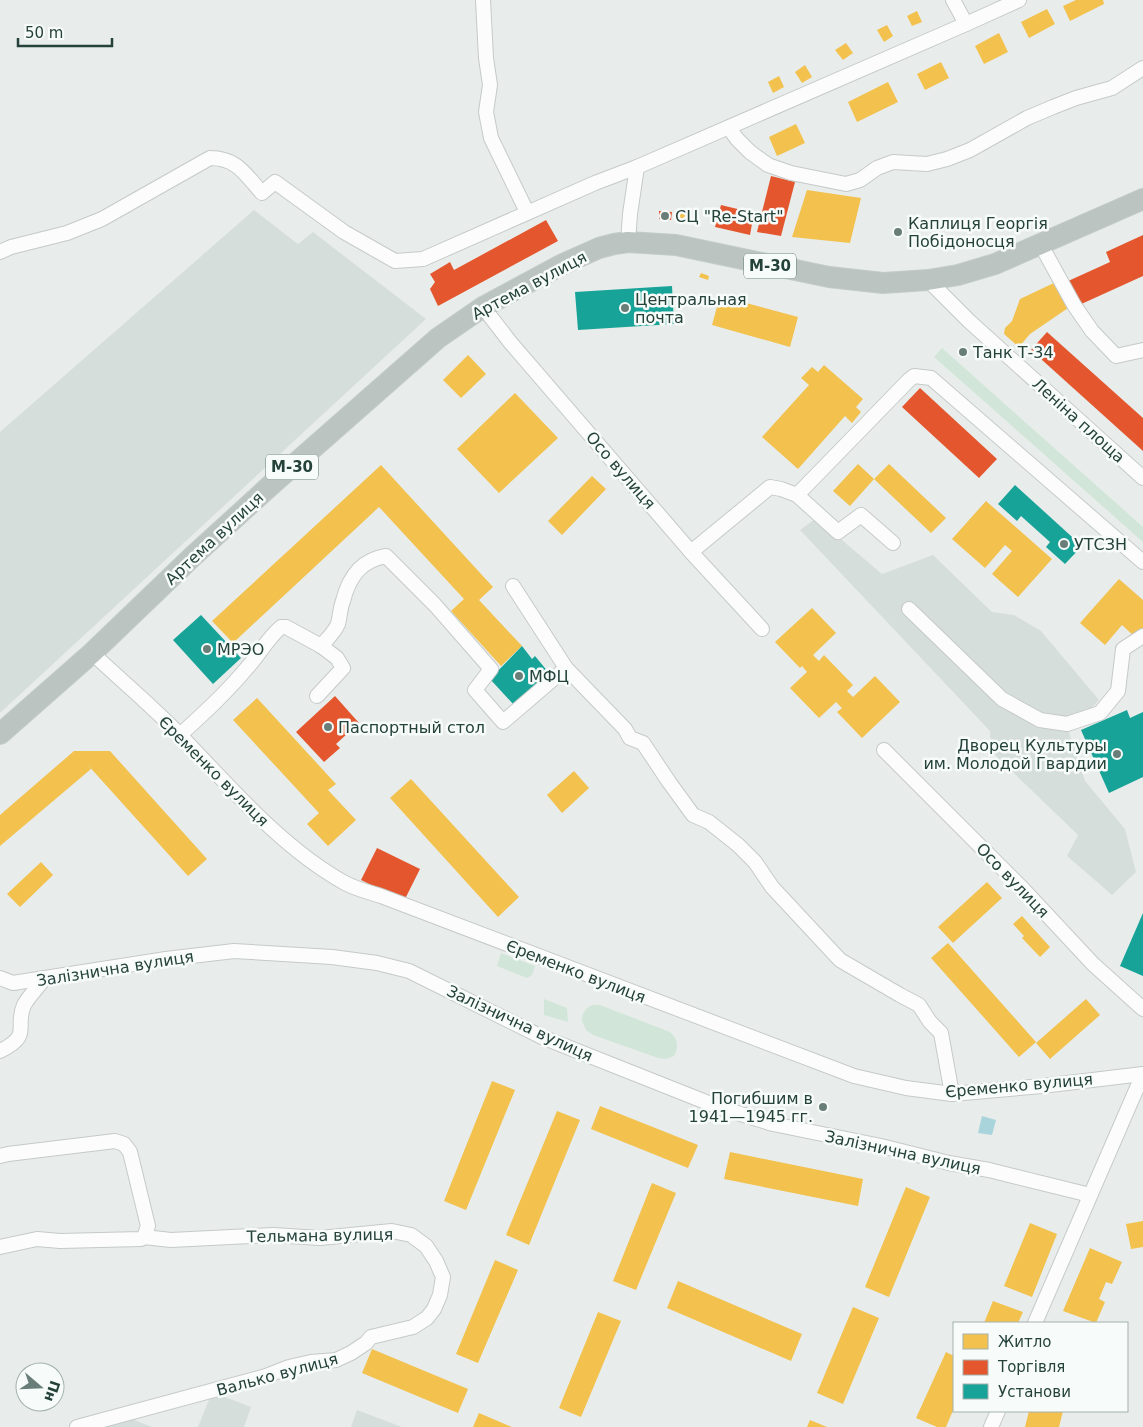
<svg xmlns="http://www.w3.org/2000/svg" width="1143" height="1427" font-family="'DejaVu Sans',sans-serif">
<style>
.built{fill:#d6dedb}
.green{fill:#d1e6d8}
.water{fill:#a9d4db}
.homes{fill:#f2c14e}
.shops{fill:#e4572e}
.public{fill:#17a398}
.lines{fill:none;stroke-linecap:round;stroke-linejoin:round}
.minor-casing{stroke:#c5cac8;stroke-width:16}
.highway-casing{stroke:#c3ccc9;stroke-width:22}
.minor{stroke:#fcfcfc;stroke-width:14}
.highway{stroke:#bcc4c2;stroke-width:20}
.poi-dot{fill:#697e78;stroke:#f7fbf9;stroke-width:2}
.labels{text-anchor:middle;stroke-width:5;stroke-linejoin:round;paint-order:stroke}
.shield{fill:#f7fbf9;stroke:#637a73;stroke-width:1}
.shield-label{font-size:15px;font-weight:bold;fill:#24423a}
.poi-label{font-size:16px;fill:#24423a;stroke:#f7fbf9;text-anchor:start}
.street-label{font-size:16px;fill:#24423a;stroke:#f7fbf9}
</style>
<rect width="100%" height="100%" fill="#e8edeb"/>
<g class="built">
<polygon points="254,210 298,244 313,232 426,319 0,713 0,432"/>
<polygon points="816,518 882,574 933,555 992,612 1014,615 1041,631 1099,700 1069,733 1085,781 1125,829 1136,872 1112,895 1067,856 1078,835 991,751 990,731 800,530"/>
<polygon points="212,1392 251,1407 244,1427 198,1427"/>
<polygon points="357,1410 402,1427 351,1427"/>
<polygon points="132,1419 152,1427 103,1427"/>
</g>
<g class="green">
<polygon points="942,348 1143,527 1143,542 934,357"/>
<polygon points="501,953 535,966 532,975 527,978 497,966"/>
<polygon points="544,999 567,1008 568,1022 544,1015"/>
<path d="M593 1005H600L670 1032C678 1039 679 1046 674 1056L666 1059 658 1058 593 1035 586 1030 582 1021C581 1014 586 1007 593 1005Z"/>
</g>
<polygon class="water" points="982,1116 996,1120 992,1135 978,1133"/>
<g class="homes">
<polygon points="1076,0 1103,0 1104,4 1070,21 1063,6"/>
<polygon points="1047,9 1055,24 1029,38 1021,22"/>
<polygon points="917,11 922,22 912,26 907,16"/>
<polygon points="887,25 893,36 884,42 877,30"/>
<polygon points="999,33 1008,52 984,64 975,46"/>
<polygon points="846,43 853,53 843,60 835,50"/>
<polygon points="941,62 949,78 925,90 917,74"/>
<polygon points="805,65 812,77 802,83 795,72"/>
<polygon points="779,76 784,87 773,93 768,82"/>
<polygon points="888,82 898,102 857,122 848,102"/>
<polygon points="796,124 805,143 777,156 769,137"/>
<polygon points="807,190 861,198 850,243 792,237"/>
<polygon points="679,213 687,214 685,224 677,223"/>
<polygon points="701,273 709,276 708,280 699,277"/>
<polygon points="1058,281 1071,306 1030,334 1019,347 1004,334 1005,328 1012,321 1020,299"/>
<polygon points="720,296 798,317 790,347 712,325"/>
<polygon points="468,355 486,374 461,398 443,380"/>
<polygon points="824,365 863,399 856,407 861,412 852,423 845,416 798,469 762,437 809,385 801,378 812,367 818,372"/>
<polygon points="515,393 558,438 499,493 457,449"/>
<polygon points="858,464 874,479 889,464 946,518 931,533 874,479 850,506 833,491"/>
<polygon points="381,465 493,587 479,600 522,646 501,666 451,611 464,599 379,507 233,643 212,621"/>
<polygon points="592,476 606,489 562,535 548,521"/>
<polygon points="986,501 1052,559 1018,597 992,574 1012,551 1005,545 985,568 952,539"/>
<polygon points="1119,579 1143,600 1143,633 1136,638 1122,625 1105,645 1080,623"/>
<polygon points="812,608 836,633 813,655 819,661 824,655 853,685 847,691 853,697 875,676 900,702 862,738 837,712 842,708 836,702 819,718 790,688 807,672 802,666 800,668 775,642"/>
<polygon points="257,698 336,784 328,790 356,820 328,846 307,824 319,813 233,720"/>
<polygon points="74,751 110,751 207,859 188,876 86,763 91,769 0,846 0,815"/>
<polygon points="574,771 589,788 562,813 547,795"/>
<polygon points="411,779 519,897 498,917 390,798"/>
<polygon points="41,862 53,875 20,907 7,894"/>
<polygon points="987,882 1002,898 953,943 938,927"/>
<polygon points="1022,916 1050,947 1040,957 1022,938 1024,936 1013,924"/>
<polygon points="948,943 1036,1042 1019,1057 931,958"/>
<polygon points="1086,999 1100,1015 1050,1059 1036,1043"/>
<polygon points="492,1081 515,1090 466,1210 444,1201"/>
<polygon points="600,1106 698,1145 688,1168 591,1129"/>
<polygon points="557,1111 580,1120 529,1245 506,1235"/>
<polygon points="730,1152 863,1179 858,1206 724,1179"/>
<polygon points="652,1183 676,1193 636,1290 613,1281"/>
<polygon points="906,1187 930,1197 889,1297 865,1287"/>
<polygon points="1143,1221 1143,1247 1131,1249 1126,1224"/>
<polygon points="1030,1223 1057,1234 1032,1297 1004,1286"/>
<polygon points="1090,1248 1122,1262 1112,1284 1106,1282 1099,1299 1105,1302 1096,1323 1063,1311"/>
<polygon points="495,1260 518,1270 478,1363 456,1354"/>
<polygon points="678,1281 802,1334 791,1361 667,1308"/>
<polygon points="993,1301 1023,1312 1018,1323 984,1323"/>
<polygon points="853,1307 879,1318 843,1404 817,1393"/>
<polygon points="598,1312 621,1321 581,1417 559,1408"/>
<polygon points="372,1349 468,1389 458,1413 362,1373"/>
<polygon points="946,1352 954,1356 954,1408 946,1427 937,1427 916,1418"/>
<polygon points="1029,1411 1063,1411 1059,1427 1025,1427"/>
<polygon points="479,1413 512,1427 473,1427"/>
<polygon points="810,1420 827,1427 807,1427"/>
</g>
<g class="shops">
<polygon points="771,176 795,182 781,236 757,232"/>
<polygon points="721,205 754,213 750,235 715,227"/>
<polygon points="659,211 672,212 671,220 659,219"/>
<polygon points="546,220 558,241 438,306 430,289 435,282 430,274 450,262 454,270"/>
<polygon points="1143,235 1143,276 1077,306 1066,282 1110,262 1106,252"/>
<polygon points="1047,332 1143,418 1143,451 1031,350"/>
<polygon points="920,388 997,459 979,478 902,407"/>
<polygon points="335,696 359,723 336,744 340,748 324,762 296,732"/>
<polygon points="377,848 420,869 404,901 361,880"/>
</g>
<g class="public">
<polygon points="895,227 903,229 900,237 893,235"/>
<polygon points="672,286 674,324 578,330 575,292"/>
<polygon points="1015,485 1082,546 1065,564 1046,547 1050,542 1021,516 1017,521 998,504"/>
<polygon points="201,615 241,658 213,684 173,640"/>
<polygon points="522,646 532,659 535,656 549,673 514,705 490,679"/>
<polygon points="1127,710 1130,718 1143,712 1143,777 1109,793 1081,730"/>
<polygon points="1143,913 1143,976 1120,966"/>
</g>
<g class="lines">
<g class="minor-casing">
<g id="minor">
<polyline points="483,0 486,58 490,85 486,112 491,138 527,212"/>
<polyline points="953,0 966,24"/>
<polyline points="729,128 737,139 750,152 768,165 791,173 846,184 860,180 877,168 893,162 927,164 947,159 970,150 1027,118 1053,107 1076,98 1112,88 1143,68"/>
<polyline points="628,242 630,214 637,167 966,24 1019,0"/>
<polyline points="1041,245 1074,305 1092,331 1116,356 1143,350"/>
<path d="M0 252 11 247 67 233 102 219 210 158C237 158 245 174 262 193L275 182 344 232 395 261 423 259 595 183 637 167"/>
<polyline points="928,280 969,321 1143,478"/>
<polyline points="483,307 510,342 691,552 762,629"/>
<polyline points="797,495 909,380 914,376 931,378 1143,562"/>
<polyline points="691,552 770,487 781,489 797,495 838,532 861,515 893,543"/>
<polyline points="513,586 566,668 625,729 630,738 643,743 669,782 693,815 709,822 738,845 755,862 772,887 840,960 900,995 919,1005 930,1022 941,1033 952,1094"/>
<polyline points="909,609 1002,699 1040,720 1067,724 1100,713 1118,691 1123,649 1143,636"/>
<path d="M92 653C122 681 153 707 181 736 230 787 283 849 345 883 356 889 369 892 381 896L854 1076 906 1088 952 1094 1042 1086 1143 1074"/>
<path d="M317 696 343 668 337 658 321 646C327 639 334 633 338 624 340 617 340 608 343 601 349 577 361 560 386 556L435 605 491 669 475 690 503 722 566 668"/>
<path d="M180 735C203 714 226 693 246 669 259 655 267 639 281 627H286L321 646"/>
<polyline points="884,750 1023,889 1093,964 1143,1009"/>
<polyline points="0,978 13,983 166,959 234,951 332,957 377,963 409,971 542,1037 721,1108 773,1124 881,1146 949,1163 989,1170 1090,1195"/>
<path d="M0 1051C33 1035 14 1027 24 1005 29 996 38 987 44 979"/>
<polyline points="0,1156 8,1154 115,1141 124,1144 130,1152 148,1226 144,1237 141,1239 60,1241 37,1239 0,1247"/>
<polyline points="1035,1323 1143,1074"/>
<polyline points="77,1427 266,1376 289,1367 311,1362 336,1360 351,1353 366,1343 371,1337 413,1327 427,1318 434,1309 440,1295 443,1277 436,1261 426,1246 411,1235 392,1231 320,1238 273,1235 171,1240 144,1237"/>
<polyline points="991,1427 998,1411"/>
</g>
</g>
<g class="highway-casing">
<polyline id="highway" points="0,734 92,653 191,558 271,485 438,338 483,307 563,264 599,248 614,244 628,242 676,245 829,277 883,283 928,280 958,275 995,264 1143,199"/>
</g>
<use href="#minor" class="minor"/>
<use href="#highway" class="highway"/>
</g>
<g class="poi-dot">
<circle cx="665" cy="216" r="5"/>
<circle cx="898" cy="232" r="5"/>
<circle cx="625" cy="308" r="5"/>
<circle cx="963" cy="352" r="5"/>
<circle cx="1064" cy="544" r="5"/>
<circle cx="207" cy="649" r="5"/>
<circle cx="519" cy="676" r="5"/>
<circle cx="328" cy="727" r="5"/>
<circle cx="1117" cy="754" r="5"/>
<circle cx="823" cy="1107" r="5"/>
</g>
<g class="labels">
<g class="shield">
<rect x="744" y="253.5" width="52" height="25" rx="4"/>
<rect x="266" y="454.5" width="52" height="25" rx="4"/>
</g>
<g class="shield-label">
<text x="770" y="271">М-30</text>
<text x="292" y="472">М-30</text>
</g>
<g class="poi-label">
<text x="675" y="222">СЦ "Re-Start"</text>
<text x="908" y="229">Каплиця Георгія<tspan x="908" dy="18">Побідоносця</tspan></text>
<text x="635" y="305">Центральная<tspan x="635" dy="18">почта</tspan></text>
<text x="973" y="358">Танк Т-34</text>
<text x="1074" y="550">УТСЗН</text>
<text x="217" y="655">МРЭО</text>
<text x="529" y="682">МФЦ</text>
<text x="338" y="733">Паспортный стол</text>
<text x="1107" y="751" text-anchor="end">Дворец Культуры<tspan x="1107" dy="18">им. Молодой Гвардии</tspan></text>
<text x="813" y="1104" text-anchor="end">Погибшим в<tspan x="813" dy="18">1941—1945 гг.</tspan></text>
</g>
<g class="street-label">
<text transform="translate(529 285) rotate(-28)" y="6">Артема вулиця</text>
<text transform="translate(1079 420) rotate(42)" y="6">Леніна площа</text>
<text transform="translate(621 470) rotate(49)" y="6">Осо вулиця</text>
<text transform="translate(214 538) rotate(-43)" y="6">Артема вулиця</text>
<text transform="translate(214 771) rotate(45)" y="6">Єременко вулиця</text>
<text transform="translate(1013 880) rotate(46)" y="6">Осо вулиця</text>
<text transform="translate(115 968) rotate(-9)" y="6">Залізнична вулиця</text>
<text transform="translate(576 971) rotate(21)" y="6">Єременко вулиця</text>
<text transform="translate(520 1023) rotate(25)" y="6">Залізнична вулиця</text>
<text transform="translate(1019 1085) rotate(-5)" y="6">Єременко вулиця</text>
<text transform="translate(903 1152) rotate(12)" y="6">Залізнична вулиця</text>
<text transform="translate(320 1235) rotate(-1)" y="6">Тельмана вулиця</text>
<text transform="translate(277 1374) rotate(-15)" y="6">Валько вулиця</text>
</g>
</g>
<rect x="953" y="1322" width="175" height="90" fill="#f7fbf9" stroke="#a3b1ad"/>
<rect x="963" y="1334" width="25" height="15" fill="#f2c14e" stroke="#a3b1ad"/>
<text x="998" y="1347" font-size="15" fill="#24423a">Житло</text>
<rect x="963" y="1360" width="25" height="15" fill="#e4572e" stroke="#a3b1ad"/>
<text x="998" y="1372" font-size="15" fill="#24423a">Торгівля</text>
<rect x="963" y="1384" width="25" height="15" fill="#17a398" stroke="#a3b1ad"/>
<text x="998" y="1397" font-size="15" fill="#24423a">Установи</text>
<g transform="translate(40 1387) rotate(109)"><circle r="24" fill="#f7fbf9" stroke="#a3b1ad"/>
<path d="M0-4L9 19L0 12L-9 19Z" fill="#697e78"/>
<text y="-8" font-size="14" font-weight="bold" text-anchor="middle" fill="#24423a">Пн</text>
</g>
<path d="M18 38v8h94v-8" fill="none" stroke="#24423a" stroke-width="2.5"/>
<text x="25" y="38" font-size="15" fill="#24423a" stroke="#f7fbf9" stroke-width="4" paint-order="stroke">50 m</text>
</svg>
